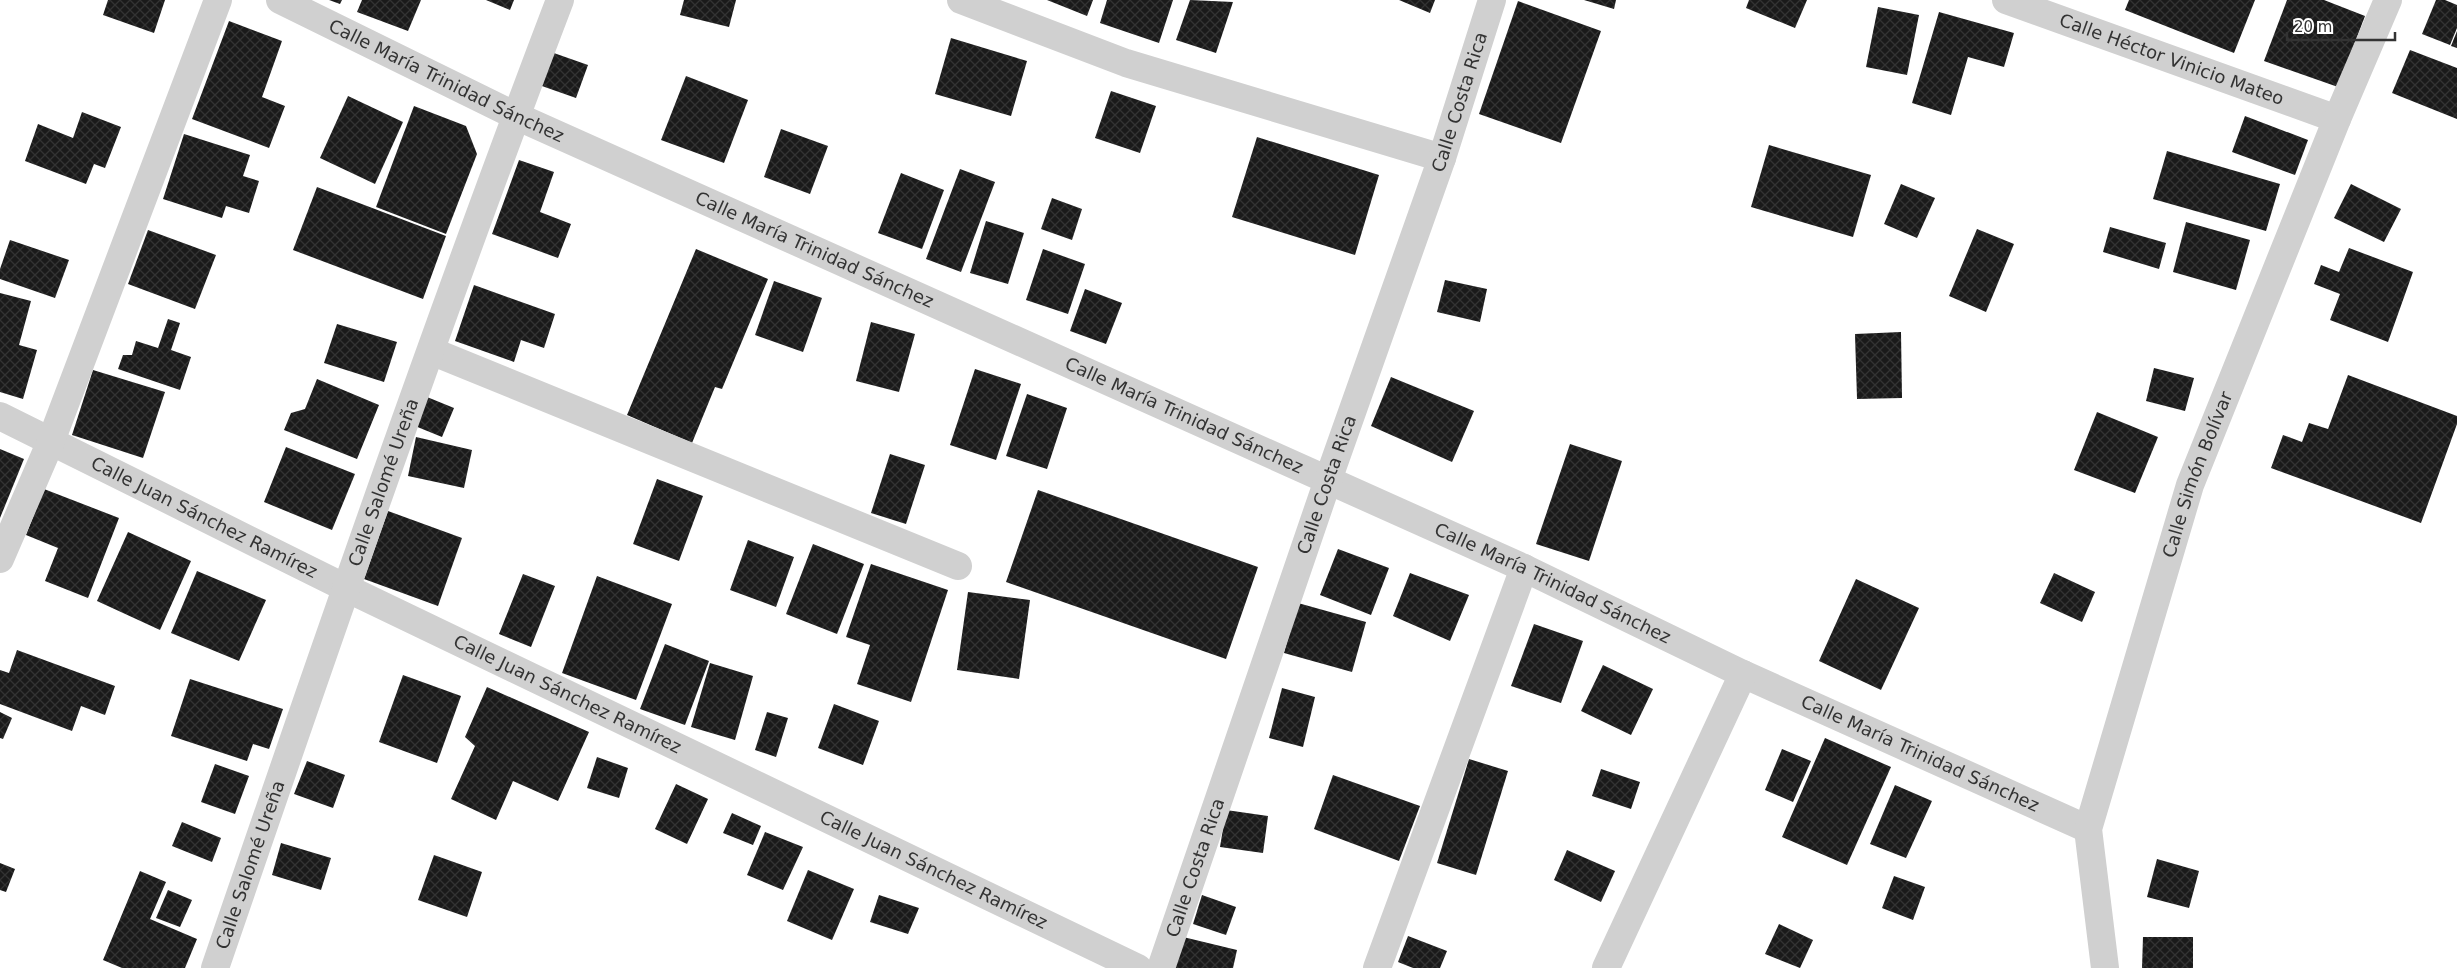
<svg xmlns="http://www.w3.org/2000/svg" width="2457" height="968" font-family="'DejaVu Sans',sans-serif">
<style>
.building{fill:url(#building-cross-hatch)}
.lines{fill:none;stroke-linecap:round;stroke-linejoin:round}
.minor{stroke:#d0d0d0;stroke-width:28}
.labels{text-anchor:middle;stroke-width:5;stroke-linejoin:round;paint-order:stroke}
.street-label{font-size:18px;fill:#333;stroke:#fff}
</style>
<defs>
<pattern id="building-cross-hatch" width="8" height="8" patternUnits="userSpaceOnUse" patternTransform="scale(1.25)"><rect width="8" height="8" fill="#1a1a1a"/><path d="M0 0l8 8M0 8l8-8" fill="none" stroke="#333"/></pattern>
</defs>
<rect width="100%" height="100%" fill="#fff"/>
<g class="building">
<polygon points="108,0 165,0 154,33 103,15"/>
<polygon points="329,0 342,0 340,4"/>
<polygon points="362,0 421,0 408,31 357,12"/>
<polygon points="486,0 514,0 510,10"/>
<polygon points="684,0 736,0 729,27 680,15"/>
<polygon points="1047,0 1093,0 1087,16"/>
<polygon points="1107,0 1173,0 1159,43 1100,23"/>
<polygon points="1190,0 1233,2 1216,53 1176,40"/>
<polygon points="1399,0 1435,0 1430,13"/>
<polygon points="1584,0 1616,0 1614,9"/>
<polygon points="1749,0 1807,0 1795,28 1746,8"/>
<polygon points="2129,0 2255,0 2234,53 2125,10"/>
<polygon points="2287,0 2324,0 2365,16 2338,87 2264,61"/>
<polygon points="2436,0 2445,0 2457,5 2457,28 2450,45 2422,34"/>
<polygon points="1518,1 1601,31 1561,143 1479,114"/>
<polygon points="1878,7 1919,15 1907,75 1866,67"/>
<polygon points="1939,12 2014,33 2004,67 1968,57 1951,115 1912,103"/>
<polygon points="229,21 282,41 262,97 285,106 269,148 192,119"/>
<polygon points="2457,31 2457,48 2451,46"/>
<polygon points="951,38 1027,61 1011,116 935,94"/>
<polygon points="2410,50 2457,68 2457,119 2392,93"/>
<polygon points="551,52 588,65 576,98 539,85"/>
<polygon points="686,76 748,100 724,163 661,140"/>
<polygon points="1111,91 1156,106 1140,153 1095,138"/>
<polygon points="348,96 403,122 375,184 320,158"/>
<polygon points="414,106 466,126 477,154 446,234 376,207"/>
<polygon points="82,112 121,127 105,168 94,164 86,184 25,161 38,124 73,138"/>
<polygon points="2245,116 2308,140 2295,175 2232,152"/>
<polygon points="781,129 828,146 810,194 764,177"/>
<polygon points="184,134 250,155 243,176 259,181 249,213 226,206 222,218 163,199"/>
<polygon points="1257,137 1379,175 1355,255 1232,217"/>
<polygon points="1769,145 1871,175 1853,237 1751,207"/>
<polygon points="2167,151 2280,184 2266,231 2153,199"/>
<polygon points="519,160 554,172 540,212 571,224 558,258 492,234"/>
<polygon points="960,169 995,182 961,272 926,259"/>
<polygon points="901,173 944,190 922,249 878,233"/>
<polygon points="1901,184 1935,198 1917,238 1884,224"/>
<polygon points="2351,184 2401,209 2384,242 2334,218"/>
<polygon points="317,187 446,236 423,299 293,250"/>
<polygon points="1052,198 1082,209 1072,240 1041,229"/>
<polygon points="986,221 1024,233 1008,284 970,273"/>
<polygon points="2186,222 2250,240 2236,290 2173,272"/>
<polygon points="2110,227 2166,243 2159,269 2103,252"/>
<polygon points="1977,229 2014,244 1986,312 1949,296"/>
<polygon points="148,230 216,255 195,309 128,284"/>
<polygon points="10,240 69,260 55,298 0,279 0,269"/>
<polygon points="2349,248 2413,272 2388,342 2330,320 2340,294 2314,284 2321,265 2339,272"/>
<polygon points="696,249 768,279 722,389 715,387 692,443 627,415"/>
<polygon points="1043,249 1085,264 1068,314 1026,300"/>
<polygon points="1445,280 1487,289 1480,322 1437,312"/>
<polygon points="774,281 822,298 803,352 755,335"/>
<polygon points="474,285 555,314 544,348 521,340 514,362 455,341"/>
<polygon points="1085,289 1122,303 1106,344 1070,331"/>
<polygon points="0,293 31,301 19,345 37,350 23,399 0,392"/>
<polygon points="168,319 180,323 171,350 191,357 180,390 118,369 123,355 132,355 136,341 158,348"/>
<polygon points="871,322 915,334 899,392 856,381"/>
<polygon points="337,324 397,342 384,382 324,363"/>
<polygon points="1901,332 1902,398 1857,399 1855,334"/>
<polygon points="2154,368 2194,378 2185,411 2146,401"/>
<polygon points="975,369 1021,384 996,460 950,445"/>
<polygon points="93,370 165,392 143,458 72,435"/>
<polygon points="2348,375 2457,416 2457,424 2421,523 2271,468 2283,435 2302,442 2309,423 2328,429"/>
<polygon points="1391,377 1474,411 1452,462 1371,426"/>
<polygon points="317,379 379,405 357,459 284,430 291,413 305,409"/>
<polygon points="1027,394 1067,408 1047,469 1006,456"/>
<polygon points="427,397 454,408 442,437 415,426"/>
<polygon points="2097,412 2158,437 2135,493 2074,470"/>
<polygon points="416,437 472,450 464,488 408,476"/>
<polygon points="1570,444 1622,461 1589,561 1536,544"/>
<polygon points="286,447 355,474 332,530 264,502"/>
<polygon points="0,449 24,459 0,518"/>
<polygon points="890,454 925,465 906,524 871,513"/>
<polygon points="657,479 703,496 679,561 633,544"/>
<polygon points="44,489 119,518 88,598 45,581 58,548 26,535"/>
<polygon points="1038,490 1258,567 1226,659 1006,582"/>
<polygon points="388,511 462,538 438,606 364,579"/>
<polygon points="128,532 191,561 160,630 97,601"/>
<polygon points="748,540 794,557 776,607 730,590"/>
<polygon points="813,544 864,564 837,634 786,614"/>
<polygon points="1338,549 1389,568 1371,615 1320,595"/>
<polygon points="871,564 948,590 911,702 857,684 870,645 846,637"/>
<polygon points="197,571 266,600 239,661 171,633"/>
<polygon points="1410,573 1469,595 1450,641 1393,616"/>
<polygon points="2054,573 2095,592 2082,622 2040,603"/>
<polygon points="523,574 555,586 531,647 499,634"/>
<polygon points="597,576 672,604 636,700 562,673"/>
<polygon points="1856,579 1919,608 1881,690 1819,661"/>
<polygon points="968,592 1030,600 1019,679 957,670"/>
<polygon points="1298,603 1366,622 1352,672 1284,653"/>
<polygon points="1534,624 1583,641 1561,703 1511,686"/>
<polygon points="665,644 709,661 685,725 640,709"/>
<polygon points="17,650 115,686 105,715 81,706 72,731 0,704 0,670 9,673"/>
<polygon points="710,663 753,676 735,740 691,727"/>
<polygon points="1603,665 1653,689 1631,735 1581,711"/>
<polygon points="403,675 461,696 437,763 379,742"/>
<polygon points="190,679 283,709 269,749 253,744 247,761 171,736"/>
<polygon points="487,687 589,732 558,801 513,781 496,820 451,799 475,746 465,737"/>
<polygon points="1282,688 1315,697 1303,747 1269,738"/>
<polygon points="834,704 879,721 863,765 818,748"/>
<polygon points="0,712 12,718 3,739 0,738"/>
<polygon points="767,712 788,718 776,757 755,750"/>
<polygon points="1825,738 1891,767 1847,865 1782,837"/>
<polygon points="1782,749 1811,761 1793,802 1765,790"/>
<polygon points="597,757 628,768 619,798 587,788"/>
<polygon points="1469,759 1508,771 1476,875 1437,863"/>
<polygon points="307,761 345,775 333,808 294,794"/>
<polygon points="215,764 249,776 235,814 201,802"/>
<polygon points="1601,769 1640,782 1631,809 1592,796"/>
<polygon points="1333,775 1420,806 1399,861 1314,829"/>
<polygon points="676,784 708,799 687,844 655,829"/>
<polygon points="1895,785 1932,801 1906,858 1870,844"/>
<polygon points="1226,810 1268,816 1263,853 1220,847"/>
<polygon points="732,813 761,826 753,845 723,833"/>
<polygon points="182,822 221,838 212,862 172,846"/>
<polygon points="765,832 803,847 783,890 747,875"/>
<polygon points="281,843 331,858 321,890 272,875"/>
<polygon points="1567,850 1615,871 1601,902 1554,880"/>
<polygon points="434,855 482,872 467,917 418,900"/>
<polygon points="2157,859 2199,871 2189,908 2147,897"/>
<polygon points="0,863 15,869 6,892 0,890"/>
<polygon points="808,870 854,889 832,940 787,921"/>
<polygon points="140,871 166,882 150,919 197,939 185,968 122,968 103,960"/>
<polygon points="1894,876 1925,887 1913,920 1882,908"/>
<polygon points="168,890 192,900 180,927 156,918"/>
<polygon points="879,895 919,908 908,934 870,922"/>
<polygon points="1202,895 1236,907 1226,935 1193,924"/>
<polygon points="1779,924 1813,940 1800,968 1765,954"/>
<polygon points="1179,936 1237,950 1233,968 1174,968"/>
<polygon points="1408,936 1447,951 1440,968 1413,968 1398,962"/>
<polygon points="2143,937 2193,937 2193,968 2142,968"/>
</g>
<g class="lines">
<g class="minor">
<path id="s1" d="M280 0 516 116 1524 568 1743 674 2088 829"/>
<polyline points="961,0 1126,63 1442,158"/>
<path id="s2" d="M2006 0 2337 119"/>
<polyline points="431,351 958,566"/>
<path id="s3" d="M0 416 346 588 1138 968"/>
<polyline points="0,559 51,441 218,0"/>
<path id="s4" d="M215 968C326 644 438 320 560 0"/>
<path id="s5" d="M1161 968 1328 480 1442 158 1492 0"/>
<polyline points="1377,968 1524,568"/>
<polyline points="1606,968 1743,674"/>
<path id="s6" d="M2105 968 2088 829 2190 485 2337 119 2388 0"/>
</g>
</g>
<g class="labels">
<g class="street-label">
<text dy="6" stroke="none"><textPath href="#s2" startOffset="176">Calle Héctor Vinicio Mateo</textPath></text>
<text dy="6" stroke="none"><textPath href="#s1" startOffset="185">Calle María Trinidad Sánchez</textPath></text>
<text dy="6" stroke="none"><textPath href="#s5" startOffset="916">Calle Costa Rica</textPath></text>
<text dy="6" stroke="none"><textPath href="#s1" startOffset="590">Calle María Trinidad Sánchez</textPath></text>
<text dy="6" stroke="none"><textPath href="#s1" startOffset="995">Calle María Trinidad Sánchez</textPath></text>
<text dy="6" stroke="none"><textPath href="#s6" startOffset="511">Calle Simón Bolívar</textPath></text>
<text dy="6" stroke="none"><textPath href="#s4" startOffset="514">Calle Salomé Ureña</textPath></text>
<text dy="6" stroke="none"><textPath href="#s5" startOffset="511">Calle Costa Rica</textPath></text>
<text dy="6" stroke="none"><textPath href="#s3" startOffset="228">Calle Juan Sánchez Ramírez</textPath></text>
<text dy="6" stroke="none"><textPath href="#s1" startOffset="1400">Calle María Trinidad Sánchez</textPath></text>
<text dy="6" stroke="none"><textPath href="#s3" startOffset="632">Calle Juan Sánchez Ramírez</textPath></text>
<text dy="6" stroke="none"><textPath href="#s1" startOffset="1805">Calle María Trinidad Sánchez</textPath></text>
<text dy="6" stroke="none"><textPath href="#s4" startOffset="109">Calle Salomé Ureña</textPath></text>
<text dy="6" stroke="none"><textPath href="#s5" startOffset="106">Calle Costa Rica</textPath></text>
<text dy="6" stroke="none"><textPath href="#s3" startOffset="1038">Calle Juan Sánchez Ramírez</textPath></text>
</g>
</g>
<path d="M2287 32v8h108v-8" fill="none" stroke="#333333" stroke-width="2.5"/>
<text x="2294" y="32" font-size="15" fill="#333333" stroke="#ffffff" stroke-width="4" paint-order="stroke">20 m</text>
</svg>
